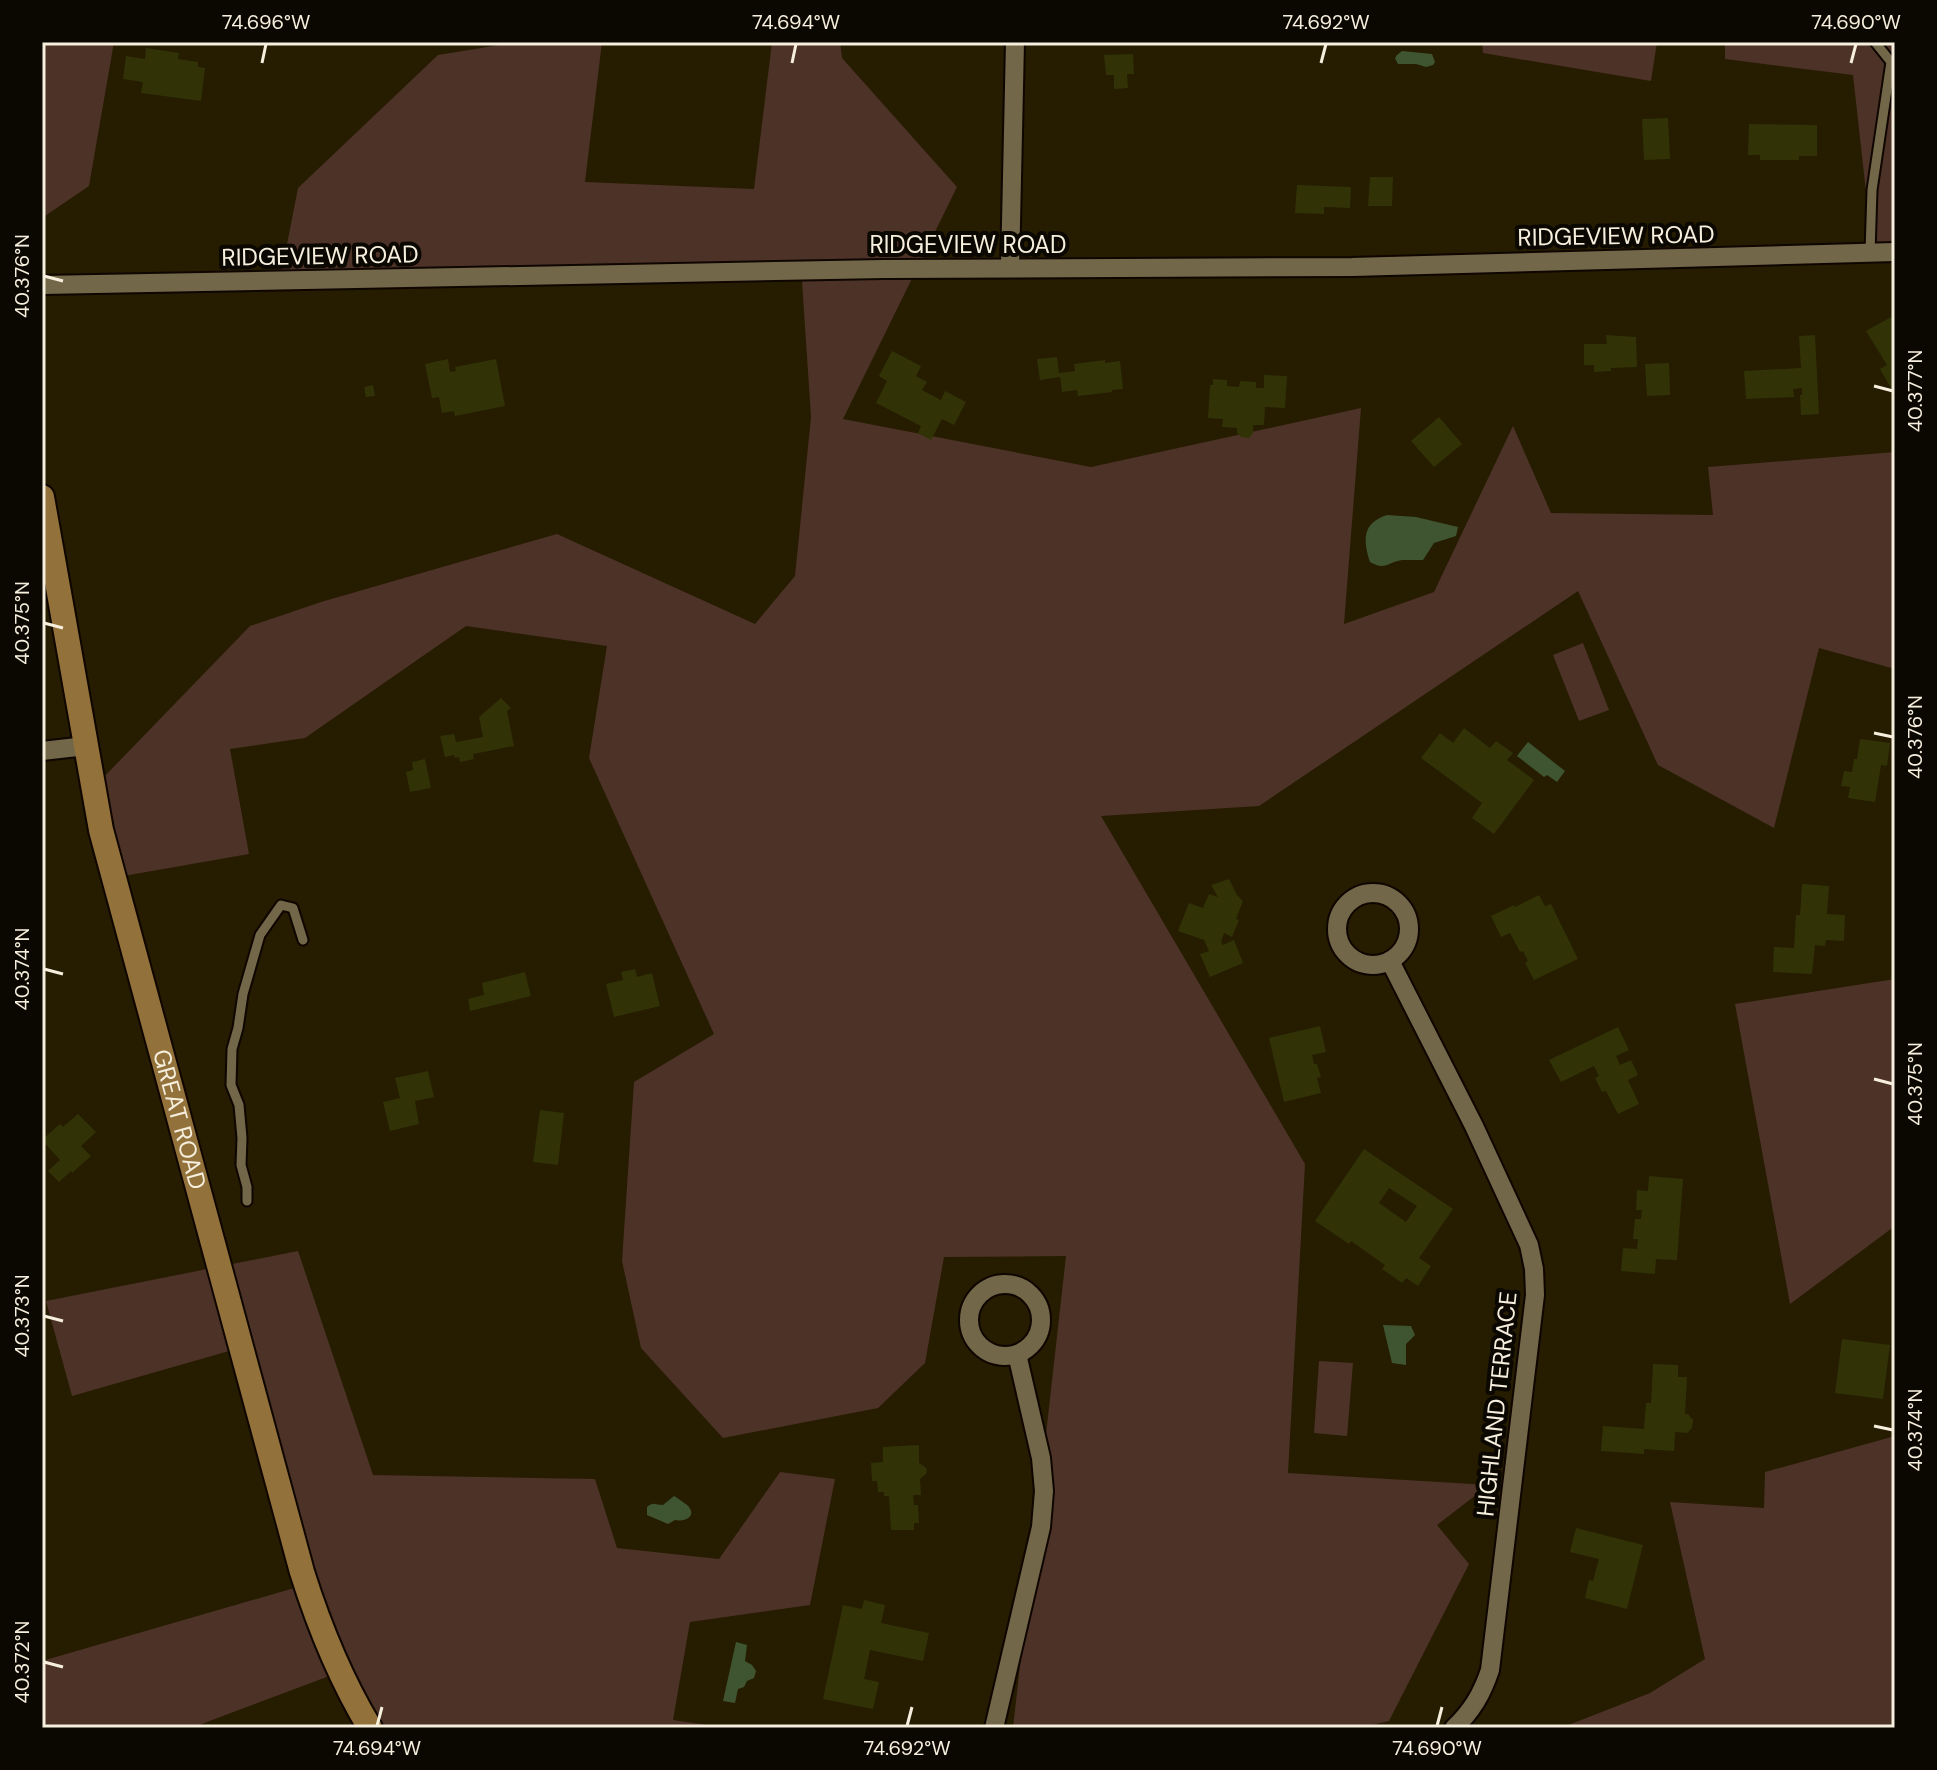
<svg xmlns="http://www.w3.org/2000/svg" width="1937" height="1770" font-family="'DM Sans',sans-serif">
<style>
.green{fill:#4d3227}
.water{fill:#3f5532}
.building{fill:#313307;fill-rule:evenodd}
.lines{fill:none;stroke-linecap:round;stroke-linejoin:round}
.lane-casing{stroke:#0f0600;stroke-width:13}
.street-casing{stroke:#0f0600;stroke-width:22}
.secondary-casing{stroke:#0f0600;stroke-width:28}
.lane{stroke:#736749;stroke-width:9}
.street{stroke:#736749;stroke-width:18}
.secondary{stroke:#92713a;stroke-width:24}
.ticks{fill:none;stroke:#f6efde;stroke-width:3}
.labels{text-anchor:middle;stroke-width:8;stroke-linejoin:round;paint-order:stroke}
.street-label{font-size:24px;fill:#f6efde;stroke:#0b0701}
.neatline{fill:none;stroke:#f6efde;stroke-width:3}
.ticks-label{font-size:20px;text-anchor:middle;fill:#f6efde}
</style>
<rect width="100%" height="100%" fill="#261c00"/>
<g class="green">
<polygon points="42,42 114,42 89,186 42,218"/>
<polygon points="517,42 602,42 585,182 754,189 772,42 840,42 842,58 957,187 843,419 1091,467 1361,408 1344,624 1434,592 1513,426 1551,513 1713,515 1708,467 1895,452 1895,669 1819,648 1774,828 1658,765 1578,591 1259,806 1101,816 1305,1164 1288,1473 1489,1485 1437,1525 1469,1564 1389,1721 1359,1728 1013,1728 1066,1256 944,1257 925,1363 878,1408 723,1438 641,1348 622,1261 634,1082 714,1034 589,758 607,646 466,626 305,738 230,749 249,854 112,878 99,782 250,626 321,602 557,534 755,624 795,576 811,417 802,281 279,285 298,188 438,55"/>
<polygon points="1482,42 1657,42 1651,81 1483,53"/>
<polygon points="1725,42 1895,42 1895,247 1872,246 1853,75 1725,59"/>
<polygon points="1583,643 1609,710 1579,721 1553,655"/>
<polygon points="1895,979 1895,1226 1790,1304 1735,1004"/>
<polygon points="298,1251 373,1475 595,1479 617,1548 719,1559 780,1472 835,1479 810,1605 690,1622 673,1720 727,1728 383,1728 340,1672 191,1728 42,1728 42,1661 308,1584 243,1347 72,1396 46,1301"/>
<polygon points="1319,1361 1353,1363 1347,1436 1314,1433"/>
<polygon points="1895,1436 1895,1728 1561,1728 1650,1693 1705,1659 1670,1502 1764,1508 1765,1472"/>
</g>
<g class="water">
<polygon points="1402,51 1432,54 1435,62 1433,65 1426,67 1416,64 1398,64 1395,58 1397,55"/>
<path d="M1387 515 1416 517 1458 527 1456 536 1434 543 1423 560C1417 560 1409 560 1402 560 1388 562 1385 571 1370 562 1363 540 1362 523 1387 515Z"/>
<polygon points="1528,742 1565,771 1557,782 1547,775 1544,777 1517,756"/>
<polygon points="1383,1325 1411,1326 1415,1335 1406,1344 1406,1365 1392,1363"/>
<path d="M674 1496C676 1497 688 1505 689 1507 697 1518 682 1522 675 1520L668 1524 647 1515V1507C653 1501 656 1505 663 1505Z"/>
<polygon points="736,1642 747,1645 745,1661 752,1665 756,1671 754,1678 747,1681 744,1687 738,1689 735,1703 723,1701"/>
</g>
<g class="building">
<polygon points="146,48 179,53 178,59 198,62 198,67 205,68 201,101 141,93 143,82 123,79 126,56 145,59"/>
<polygon points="1133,54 1134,74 1127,74 1128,88 1114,89 1114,75 1106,75 1104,55"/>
<polygon points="1668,118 1670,159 1644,160 1642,119"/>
<polygon points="1749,124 1817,125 1817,156 1799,156 1799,160 1760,160 1760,155 1748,155"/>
<polygon points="1370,177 1393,177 1392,206 1368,206"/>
<polygon points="1297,185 1351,187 1350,208 1324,207 1324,214 1295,213"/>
<polygon points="1891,317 1895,325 1895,395 1880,369 1887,365 1866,331"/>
<polygon points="1606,335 1636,337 1637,367 1611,368 1611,371 1594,372 1594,365 1584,365 1584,344 1607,344"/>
<polygon points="1815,335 1819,414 1801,415 1800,395 1802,395 1802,388 1793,389 1794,397 1746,399 1744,371 1801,368 1799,336"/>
<polygon points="892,351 921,366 916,376 927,382 922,390 941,400 945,391 966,402 954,425 942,419 931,440 918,433 921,426 876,403 887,381 879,376"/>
<polygon points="1057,357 1059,373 1075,371 1074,364 1105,360 1105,363 1120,361 1123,389 1112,390 1112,392 1078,396 1077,390 1062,392 1060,377 1040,380 1037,359"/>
<polygon points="448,359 450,372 456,371 455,367 496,359 505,406 455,416 454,411 442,413 439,397 432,398 425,364"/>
<polygon points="1669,363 1670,395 1647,396 1645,364"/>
<polygon points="1264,375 1287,376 1285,408 1265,407 1264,425 1253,425 1253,433 1249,438 1241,437 1237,433 1237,428 1222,427 1223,419 1208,418 1210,385 1213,385 1213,379 1227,380 1227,386 1239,387 1240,381 1256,382 1256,388 1264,388"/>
<polygon points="373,385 375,396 366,397 364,387"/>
<polygon points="1439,417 1462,444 1434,467 1411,441"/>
<polygon points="501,698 511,708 507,711 514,746 473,754 474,759 460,762 459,757 455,758 454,755 445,757 440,736 454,734 456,742 483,737 479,717"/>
<polygon points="1464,728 1490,748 1496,741 1513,753 1507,760 1534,780 1494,834 1472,818 1482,803 1421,758 1440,733 1453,743"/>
<polygon points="1860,739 1890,743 1887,766 1881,765 1875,802 1848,798 1850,787 1841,786 1844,771 1852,772 1854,759 1857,759"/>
<polygon points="425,759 431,788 410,792 406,772 413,770 412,762"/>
<polygon points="1229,879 1237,895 1243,901 1236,919 1239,920 1232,937 1224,933 1221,942 1223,945 1234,940 1243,963 1210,977 1200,954 1209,951 1204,940 1178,931 1189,903 1203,908 1209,894 1218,897 1211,885"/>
<polygon points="1802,884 1829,886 1827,914 1845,915 1844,941 1826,940 1825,946 1815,945 1812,974 1773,972 1774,947 1794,948 1796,915 1800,915"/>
<polygon points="1539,895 1545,906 1551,904 1578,959 1534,980 1525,963 1528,961 1523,951 1520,952 1510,933 1501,937 1491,916 1514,905 1515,907"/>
<polygon points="635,969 637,977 652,973 660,1006 614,1017 606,984 623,980 621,972"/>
<polygon points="525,972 531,996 470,1011 468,999 484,995 482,983"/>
<polygon points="1320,1026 1326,1052 1312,1055 1314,1064 1317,1064 1321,1077 1317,1078 1321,1093 1284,1102 1269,1038"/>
<polygon points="1618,1027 1629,1050 1616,1056 1620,1065 1631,1060 1638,1075 1628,1080 1639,1104 1618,1114 1606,1091 1602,1092 1595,1078 1599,1076 1594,1066 1561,1082 1549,1060"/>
<polygon points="428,1071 434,1097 415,1101 419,1124 390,1131 383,1102 400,1098 395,1078"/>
<polygon points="540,1110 564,1113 558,1165 533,1162"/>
<polygon points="78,1114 96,1132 81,1146 91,1156 72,1173 71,1171 59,1182 48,1171 60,1160 42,1140 60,1124 63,1127"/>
<path d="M1364 1149 1453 1209 1419 1258 1431 1266 1418 1286 1406 1278 1402 1283 1382 1269 1385 1265 1351 1241 1349 1244 1315 1221ZM1389 1188 1417 1206 1406 1222 1379 1203Z"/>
<polygon points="1649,1176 1683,1179 1677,1260 1656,1259 1655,1274 1621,1271 1623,1248 1637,1249 1638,1239 1633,1239 1635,1219 1641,1219 1642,1210 1636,1210 1637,1190 1648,1191"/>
<polygon points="1842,1339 1890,1345 1883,1399 1835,1393"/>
<polygon points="1653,1364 1678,1365 1678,1377 1687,1377 1685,1414 1688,1414 1693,1420 1692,1428 1687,1433 1675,1432 1674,1451 1644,1449 1644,1454 1601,1451 1603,1426 1644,1429 1646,1403 1651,1403"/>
<polygon points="919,1445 919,1463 925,1467 927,1470 926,1474 920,1479 921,1495 913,1495 914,1505 918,1505 919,1523 914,1523 914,1530 891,1530 889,1496 884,1496 884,1492 878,1492 877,1481 872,1481 871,1463 883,1462 883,1447"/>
<polygon points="1576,1528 1643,1545 1627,1609 1585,1598 1589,1580 1593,1581 1599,1559 1570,1552"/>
<polygon points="864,1600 885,1605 881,1623 929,1633 923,1661 870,1650 864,1679 879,1682 873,1709 823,1699 843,1605 862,1609"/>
</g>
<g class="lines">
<g class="lane-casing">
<g id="lane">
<polyline points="1870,253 1872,190 1891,62 1875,42"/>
<polyline points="247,1201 247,1187 241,1165 242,1138 239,1105 231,1085 232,1049 238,1028 243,994 260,935 281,905 293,908 303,940"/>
</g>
</g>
<g class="street-casing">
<g id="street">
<polyline points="1010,268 1015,42"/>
<polyline points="42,285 884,269 1352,267 1895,252"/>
<polyline points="42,751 86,746"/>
<circle cx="1373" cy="929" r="36"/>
<path d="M1390 961 1474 1126 1529 1245 1534 1269 1535 1295 1490 1670C1482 1694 1472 1711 1454 1728"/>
<circle cx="1005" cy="1320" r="36"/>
<polyline points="994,1728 1041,1527 1044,1491 1041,1458 1017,1354"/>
</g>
</g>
<g class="secondary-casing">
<g id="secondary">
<path id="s1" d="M42 497 101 830 302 1572C319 1626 341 1680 370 1728"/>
</g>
</g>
<use href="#lane" class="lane"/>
<use href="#street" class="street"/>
<use href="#secondary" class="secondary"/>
</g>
<path class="ticks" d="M262 63 266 44M792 63 796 44M1321 63 1326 44M1851 63 1856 44M44 276 63 281M1874 386 1893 391M44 623 63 628M1874 733 1893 737M44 969 63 974M1874 1079 1893 1084M44 1316 63 1321M1874 1426 1893 1430M44 1662 63 1667M377 1726 382 1707M907 1726 912 1707M1437 1726 1442 1707"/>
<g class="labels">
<g class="street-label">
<text transform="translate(1616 236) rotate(-1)" y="8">RIDGEVIEW ROAD</text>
<text x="968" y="253">RIDGEVIEW ROAD</text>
<text transform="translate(320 256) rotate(-1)" y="8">RIDGEVIEW ROAD</text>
<text dy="8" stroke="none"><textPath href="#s1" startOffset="638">GREAT ROAD</textPath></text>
<text transform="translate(1497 1404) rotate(-84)" y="8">HIGHLAND TERRACE</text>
</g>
</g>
<rect width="1937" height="1770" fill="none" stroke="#0b0701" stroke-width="88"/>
<rect x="44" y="44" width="1849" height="1682" class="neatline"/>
<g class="ticks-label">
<text x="266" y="29">74.696°W</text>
<text x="796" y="29">74.694°W</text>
<text x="1326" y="29">74.692°W</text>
<text x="1856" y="29">74.690°W</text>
<text transform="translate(22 276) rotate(-90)" y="7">40.376°N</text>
<text transform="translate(1915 391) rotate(-90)" y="7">40.377°N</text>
<text transform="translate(22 623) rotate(-90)" y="7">40.375°N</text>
<text transform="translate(1915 737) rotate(-90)" y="7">40.376°N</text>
<text transform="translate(22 969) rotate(-90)" y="7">40.374°N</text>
<text transform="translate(1915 1084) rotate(-90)" y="7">40.375°N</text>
<text transform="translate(22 1316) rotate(-90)" y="7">40.373°N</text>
<text transform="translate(1915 1430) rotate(-90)" y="7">40.374°N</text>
<text transform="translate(22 1662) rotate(-90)" y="7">40.372°N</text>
<text x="377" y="1755">74.694°W</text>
<text x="907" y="1755">74.692°W</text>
<text x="1437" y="1755">74.690°W</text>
</g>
</svg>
